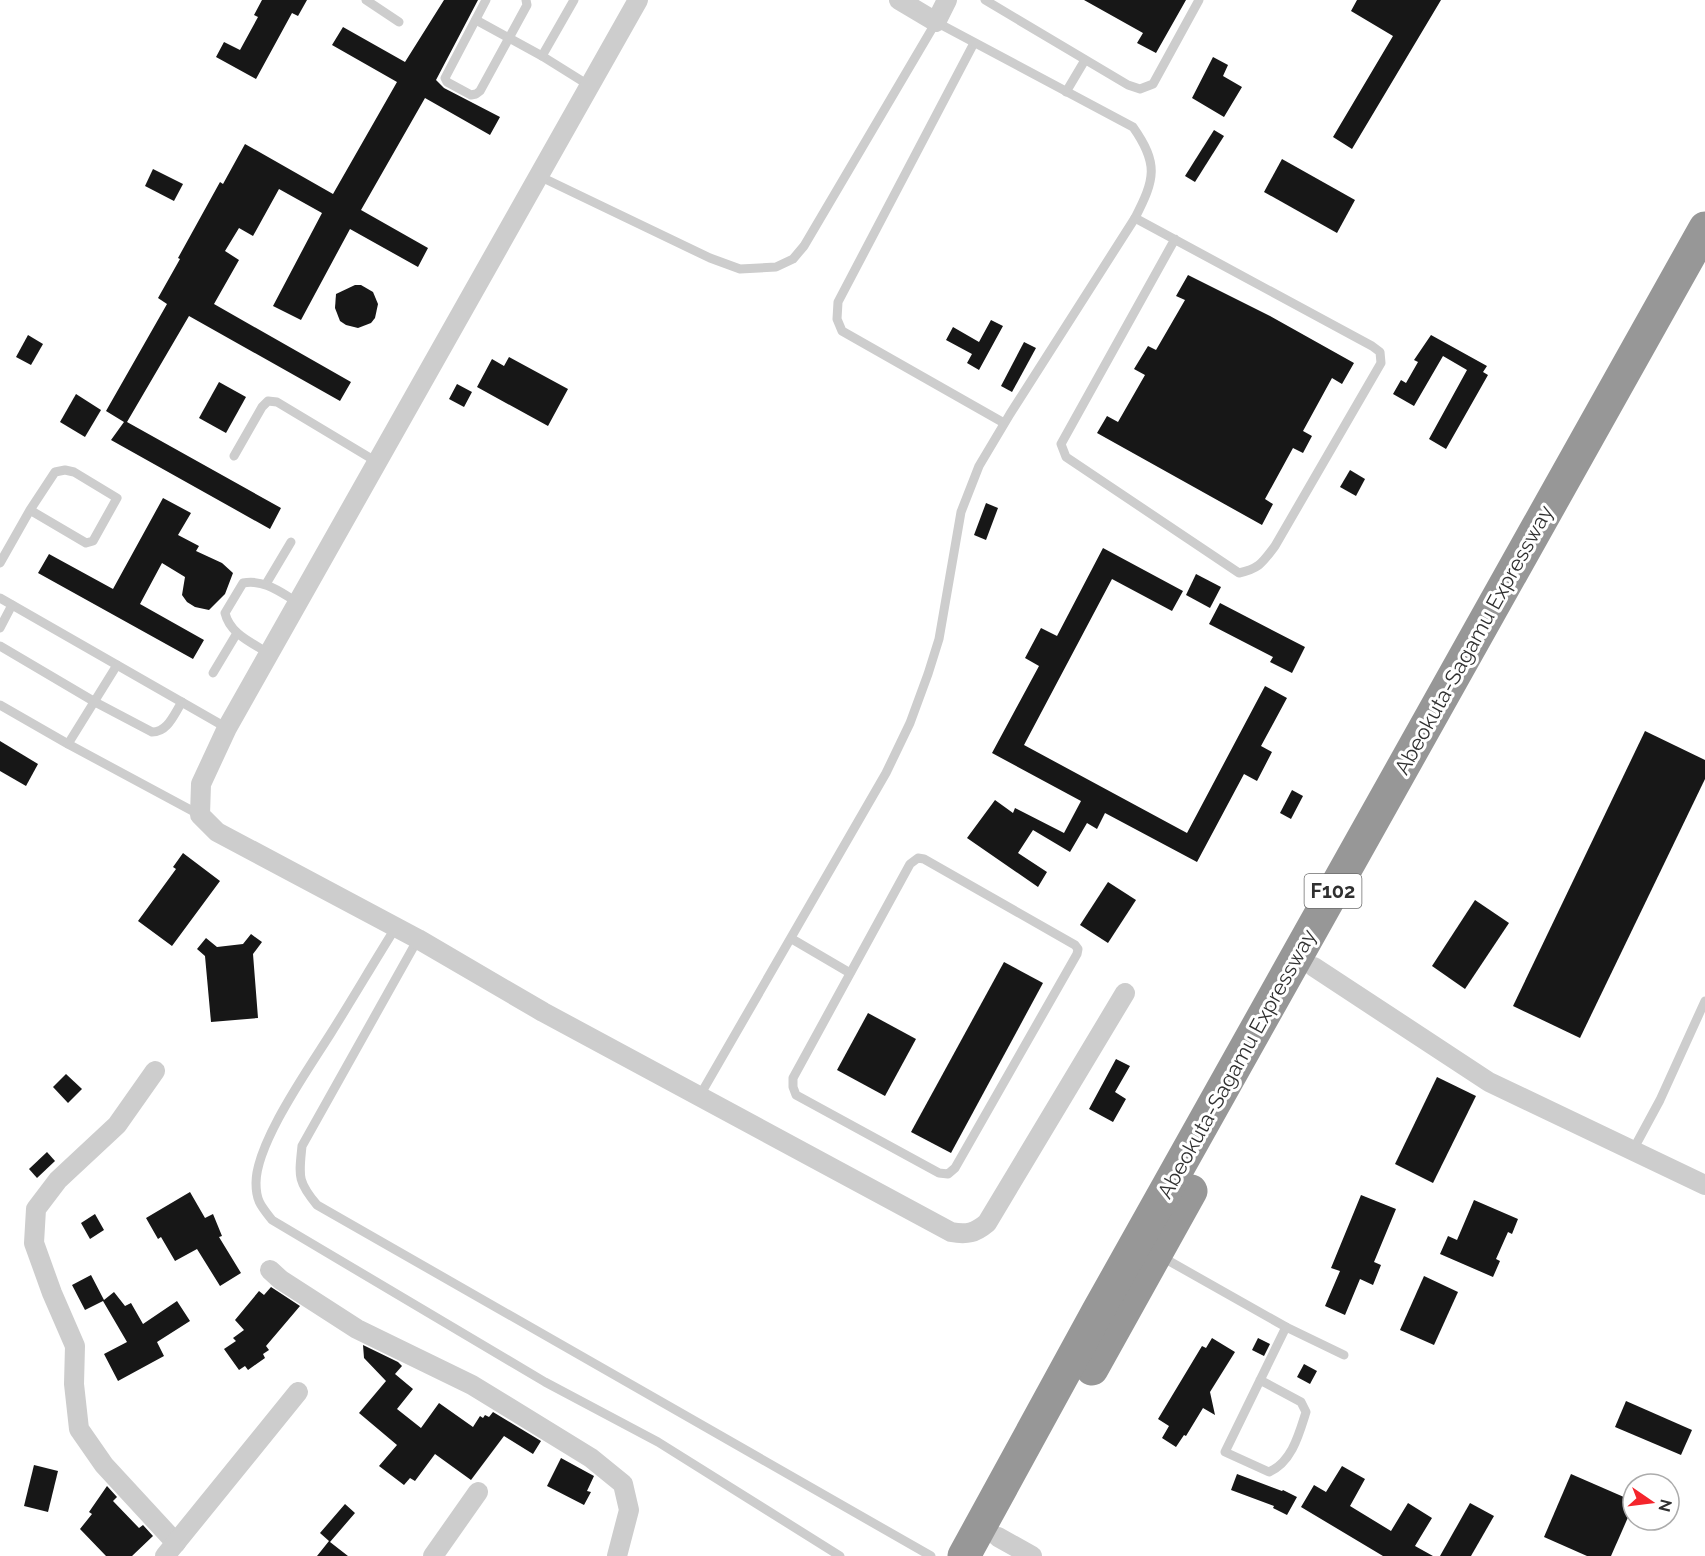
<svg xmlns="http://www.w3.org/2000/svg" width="1705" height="1556" font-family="Raleway,sans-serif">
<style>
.building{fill:#171717}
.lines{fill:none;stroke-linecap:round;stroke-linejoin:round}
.lane{stroke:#cdcdcd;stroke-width:9}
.street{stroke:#cdcdcd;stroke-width:20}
.highway{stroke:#979797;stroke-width:33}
.labels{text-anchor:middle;stroke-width:6;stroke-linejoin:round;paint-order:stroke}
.shield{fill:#fff;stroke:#6e6e6e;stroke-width:1.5}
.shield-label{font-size:20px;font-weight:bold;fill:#303030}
.street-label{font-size:21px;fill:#303030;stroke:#fff}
</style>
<rect width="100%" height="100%" fill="#fff"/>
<g class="building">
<polygon points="262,0 307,0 298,16 292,13 256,79 216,57 224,42 240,50 258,17 254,15"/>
<polygon points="444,0 478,0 436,80 444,88 500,117 490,135 425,98 361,210 428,248 418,267 350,229 301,320 273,306 322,213 279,189 253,236 239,228 225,251 239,260 214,304 351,382 340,401 189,316 127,422 281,508 270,529 111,440 124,422 106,411 167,304 158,298 180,259 178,258 220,182 223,184 245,144 333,194 397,82 332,45 343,27 405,62"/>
<polygon points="1084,0 1186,0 1156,53 1137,43 1143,33"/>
<polygon points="1357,0 1441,0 1352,149 1333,137 1393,36 1351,11"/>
<polygon points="1213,57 1228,65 1223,76 1242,87 1224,117 1192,98"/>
<polygon points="1214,130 1224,136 1195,182 1185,176"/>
<polygon points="1282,159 1355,200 1337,233 1264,192"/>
<polygon points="153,169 183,184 174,201 145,186"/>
<polygon points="1188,275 1270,316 1354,363 1342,384 1332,378 1303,431 1312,436 1303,453 1293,448 1265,499 1273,504 1262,525 1097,433 1107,416 1118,422 1145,375 1134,369 1148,346 1156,350 1185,300 1176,296"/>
<polygon points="355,285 361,285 373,292 378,304 375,318 371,323 358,328 346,325 340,321 335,308 336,294"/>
<polygon points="991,320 1003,326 979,370 967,363 972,354 946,340 953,327 979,342"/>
<polygon points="28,335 43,344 31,365 16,357"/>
<polygon points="1431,335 1487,366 1483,372 1488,375 1446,449 1429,439 1467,370 1443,356 1414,406 1393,394 1401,380 1406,383 1418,362 1414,360"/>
<polygon points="1024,342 1036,348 1012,392 1001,386"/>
<polygon points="509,357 568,389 548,426 477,387 492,359 504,366"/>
<polygon points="219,382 246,397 226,433 199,418"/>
<polygon points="457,384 472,392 464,407 449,399"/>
<polygon points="76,394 101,410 85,437 60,422"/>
<polygon points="1350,470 1365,479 1356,496 1340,487"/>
<polygon points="163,498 191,513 178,535 199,546 196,551 222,563 233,573 225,594 209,610 195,607 187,602 182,595 185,577 162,563 140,604 204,640 193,659 38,573 49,554 113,589"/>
<polygon points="986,503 998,508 986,540 974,535"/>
<polygon points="1103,548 1183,591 1172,611 1112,579 1024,745 1187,833 1265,686 1287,698 1261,746 1272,752 1257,781 1244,774 1197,862 1105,813 1097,829 1087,823 1070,852 1033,830 1018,853 1047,872 1038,887 967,838 995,800 1013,813 1015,808 1064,833 1081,801 992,753 1039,666 1025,658 1041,628 1057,636"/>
<polygon points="1196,574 1221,587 1210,608 1186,595"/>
<polygon points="1220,603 1305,647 1292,673 1270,662 1273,657 1209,624"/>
<polygon points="1645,731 1705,760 1705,779 1580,1038 1513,1006"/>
<polygon points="0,741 38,764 26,786 0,771"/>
<polygon points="1292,790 1303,796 1291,819 1280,813"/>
<polygon points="183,853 220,881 172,946 138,921 176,869 173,867"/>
<polygon points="1108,882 1136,900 1108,943 1080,925"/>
<polygon points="1475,900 1509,923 1465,989 1432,966"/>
<polygon points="251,934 262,942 253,954 258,1018 211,1022 205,956 197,949 206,938 217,947 243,944"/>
<polygon points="1004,962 1043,983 951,1153 911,1132"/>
<polygon points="868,1013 916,1039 885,1096 837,1070"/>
<polygon points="1116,1059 1130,1066 1115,1092 1126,1099 1113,1122 1089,1109"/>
<polygon points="66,1074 82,1089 68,1103 53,1087"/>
<polygon points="1437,1077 1476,1096 1433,1183 1395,1164"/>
<polygon points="47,1152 55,1161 37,1178 29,1169"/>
<polygon points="190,1192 205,1218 213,1214 222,1236 219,1237 241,1273 220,1286 197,1249 175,1261 161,1237 158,1239 146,1218"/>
<polygon points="1361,1195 1396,1209 1374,1262 1381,1265 1373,1285 1360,1279 1345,1315 1325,1306 1340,1271 1331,1268"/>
<polygon points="1474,1200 1518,1219 1512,1234 1508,1232 1496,1259 1500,1261 1493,1277 1440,1254 1448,1236 1457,1240"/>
<polygon points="95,1214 104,1230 90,1239 81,1223"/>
<polygon points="91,1275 104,1300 114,1292 125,1306 131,1303 143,1324 177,1301 190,1321 157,1342 164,1356 118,1381 104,1354 127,1342 103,1301 85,1310 72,1285"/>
<polygon points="1424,1276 1458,1292 1434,1345 1400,1330"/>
<polygon points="271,1287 300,1306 266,1346 269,1350 263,1354 265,1358 248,1370 245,1366 239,1370 224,1349 236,1341 233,1338 244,1330 235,1320 259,1291 264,1295"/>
<polygon points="1212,1338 1235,1352 1210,1392 1215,1415 1203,1408 1186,1436 1184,1435 1176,1447 1162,1438 1169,1426 1158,1419 1202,1346 1206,1348"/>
<polygon points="1258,1338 1270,1344 1264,1356 1252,1350"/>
<polygon points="363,1345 398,1362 402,1366 395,1374 413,1389 397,1409 421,1428 439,1403 473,1427 480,1416 483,1418 485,1415 489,1417 493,1412 541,1441 533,1454 504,1436 471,1480 435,1454 415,1481 410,1478 404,1485 379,1466 397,1445 359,1413 386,1381 364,1358"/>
<polygon points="1304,1364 1317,1371 1310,1384 1297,1377"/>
<polygon points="1626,1401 1692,1430 1681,1455 1615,1427"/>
<polygon points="561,1458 594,1476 587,1491 591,1492 584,1505 547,1486"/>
<polygon points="34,1465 58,1471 48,1512 24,1506"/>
<polygon points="1342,1466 1365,1479 1350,1506 1391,1531 1408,1503 1432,1518 1415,1546 1433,1556 1383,1556 1301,1507 1314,1485 1326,1492"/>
<polygon points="1237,1474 1282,1491 1283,1490 1297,1497 1287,1515 1273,1508 1274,1506 1231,1490"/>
<polygon points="1571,1474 1633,1501 1633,1506 1611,1556 1587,1556 1544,1537"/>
<polygon points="107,1486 117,1497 113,1501 139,1528 143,1525 153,1536 132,1556 106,1556 80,1529 92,1514 89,1512"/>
<polygon points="1470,1503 1494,1516 1471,1556 1440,1556"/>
<polygon points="345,1504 355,1513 330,1542 348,1556 317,1556 329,1541 320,1533"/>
</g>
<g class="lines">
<g class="lane">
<polyline points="366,0 399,22"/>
<polyline points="486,0 445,78 447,82 471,95 476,94 480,91 527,5 526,0"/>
<polyline points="985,0 1128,85 1140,89 1153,84 1199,0"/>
<polyline points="476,20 542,56 590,86"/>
<polyline points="974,43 838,302 837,319 842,331 1004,423"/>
<polyline points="542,56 574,0"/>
<polyline points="1066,92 1085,60"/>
<path d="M539 176 710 258 740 269 776 267 793 259 804 246 936 22 1133 127C1159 164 1155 179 1135 218L1010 414 979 466 961 512 939 639 928 674 910 723 886 773 699 1097"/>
<path d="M1135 218 1372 346 1380 352 1381 363 1275 546C1262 563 1260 568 1239 573L1066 457 1061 444 1175 239"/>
<polyline points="234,456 262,407 268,401 277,402 377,462"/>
<polyline points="0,563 30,510 55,472 65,470 74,472 117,498 93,541 86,543 30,510"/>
<polyline points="266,584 291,542"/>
<polyline points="0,598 227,728"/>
<polyline points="0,628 12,605"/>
<path d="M0 646 95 702 152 732C168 732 174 714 182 702"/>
<path d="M268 653C251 642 230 634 225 613L243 583C264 579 280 592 297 602"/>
<polyline points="213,673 237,633"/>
<polyline points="0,705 68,744 200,815"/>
<polyline points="68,744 117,665"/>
<polygon points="918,858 924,859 1075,945 1078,949 1077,954 955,1168 948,1174 939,1173 796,1095 793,1087 793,1078 910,864"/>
<path d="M396 927C374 962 353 998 331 1033 309 1068 256 1143 256 1183 256 1201 261 1206 272 1220L545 1382 658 1442 840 1556"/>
<path d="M418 939 302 1146C299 1176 297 1181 317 1205L931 1556"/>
<polyline points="792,939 850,973"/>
<polyline points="1633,1150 1660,1100 1705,1001"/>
<path d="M1162 1257 1286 1327 1225 1452 1269 1472C1292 1462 1299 1434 1306 1412L1301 1402 1260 1380"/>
<polyline points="1286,1327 1344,1355"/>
</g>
<g class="street">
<path d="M638 0 227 728 201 784 200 815 217 832 418 939 543 1012 951 1232C967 1235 975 1233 987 1223L1125 993"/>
<polyline points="899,0 936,22 947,0"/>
<polyline points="1314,967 1489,1082 1705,1185"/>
<polyline points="155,1071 117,1125 58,1180 36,1209 34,1243 52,1293 75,1346 74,1384 79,1429 104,1465 176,1543"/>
<polyline points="270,1270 281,1280 357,1329 472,1385 591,1458 623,1484 629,1510 617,1556"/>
<polyline points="998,1537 1032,1556"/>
<polyline points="165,1556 298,1392"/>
<polyline points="433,1556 478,1492"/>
</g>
<g class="highway">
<polyline points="1092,1369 1191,1191"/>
<polyline points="964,1556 1098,1311 1705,228"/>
</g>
</g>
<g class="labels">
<rect class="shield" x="1304.5" y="874" width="57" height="34" rx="4.5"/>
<g class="shield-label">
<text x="1333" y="898">F102</text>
</g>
<g class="street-label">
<text transform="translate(1474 640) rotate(-61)" y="7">Abeokuta-Sagamu Expressway</text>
<text transform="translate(1237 1064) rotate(-61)" y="7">Abeokuta-Sagamu Expressway</text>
</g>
</g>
<g transform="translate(1651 1502) rotate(104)"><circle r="28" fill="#ffffff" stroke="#acacac" stroke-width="1.5"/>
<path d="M0-4.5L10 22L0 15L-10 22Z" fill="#f4252c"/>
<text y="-9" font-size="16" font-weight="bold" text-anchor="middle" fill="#303030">N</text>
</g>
</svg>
